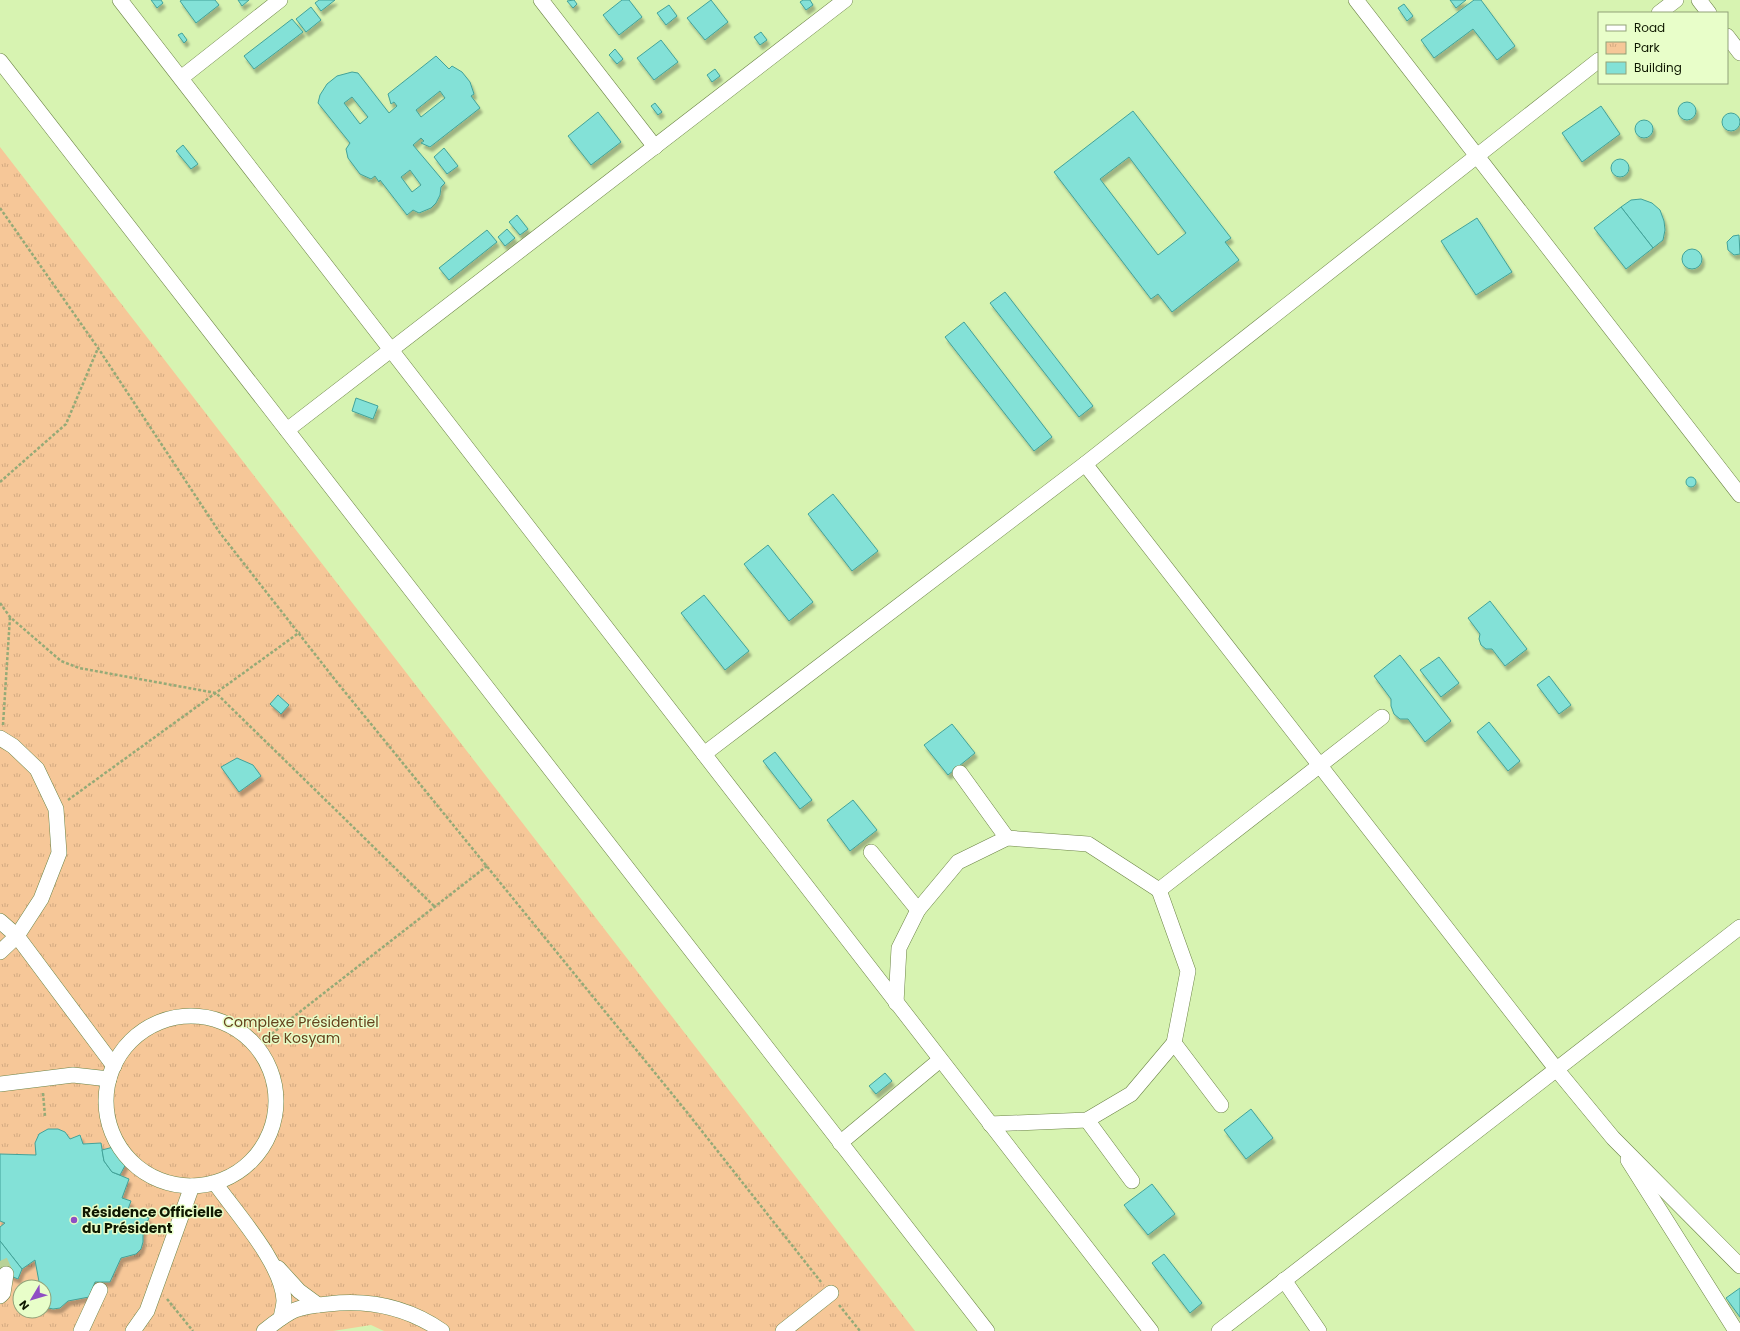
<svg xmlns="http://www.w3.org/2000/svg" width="1740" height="1331" font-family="Poppins,sans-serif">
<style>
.park{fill:url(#park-tufts);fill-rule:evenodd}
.building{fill:#83e1d7;stroke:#42a299;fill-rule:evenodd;filter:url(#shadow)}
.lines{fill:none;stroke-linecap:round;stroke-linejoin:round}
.minor-tunnel{stroke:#b9d297;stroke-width:15;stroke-dasharray:15 8;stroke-linecap:butt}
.minor-casing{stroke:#6c8446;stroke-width:16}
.path{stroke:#95aa77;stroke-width:2.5;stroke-dasharray:3 2;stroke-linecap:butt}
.minor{stroke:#fff;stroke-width:15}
.poi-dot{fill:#8f4fc4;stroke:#e8fec9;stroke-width:1.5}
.labels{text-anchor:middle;stroke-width:3;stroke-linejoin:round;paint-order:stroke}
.park-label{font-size:14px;fill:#64421d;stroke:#e8fec9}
.poi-label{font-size:14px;font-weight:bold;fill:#0f1801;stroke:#e8fec9;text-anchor:start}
</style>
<defs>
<pattern id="park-tufts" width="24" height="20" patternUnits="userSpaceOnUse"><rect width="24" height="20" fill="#f6c798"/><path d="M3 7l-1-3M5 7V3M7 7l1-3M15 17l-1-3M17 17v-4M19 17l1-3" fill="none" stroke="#d2aa81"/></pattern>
<filter id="shadow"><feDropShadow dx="2.5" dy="4.5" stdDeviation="1" flood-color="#0004"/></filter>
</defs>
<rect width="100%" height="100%" fill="#d7f3b1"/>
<path class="park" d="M0 147 915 1331H384L371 1325 333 1331H0ZM20 1287H44V1311H20Z"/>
<g class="building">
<polygon points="151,0 161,0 163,3 157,8"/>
<polygon points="182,0 215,0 219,5 196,23 180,1"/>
<polygon points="238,0 249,0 242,6"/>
<polygon points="319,0 335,0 321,11 315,3"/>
<polygon points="574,0 577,4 573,8 567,1"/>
<polygon points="622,0 629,0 642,17 619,35 603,15"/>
<polygon points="711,0 728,22 705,40 687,18"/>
<polygon points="803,0 810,0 813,5 806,10 800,2"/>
<polygon points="1450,0 1466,0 1456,8"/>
<polygon points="1474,0 1481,0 1515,46 1497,60 1473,29 1434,58 1421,40"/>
<polygon points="1404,4 1413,16 1407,21 1398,8"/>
<polygon points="669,5 677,16 666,25 657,13"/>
<polygon points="311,7 321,20 306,32 296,19"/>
<polygon points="292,19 303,32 254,69 244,56"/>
<polygon points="761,32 767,40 760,45 754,37"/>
<polygon points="182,33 187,40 184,43 178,35"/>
<polygon points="661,40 678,62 654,80 637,58"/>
<polygon points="615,49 623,59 617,64 609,55"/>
<path d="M436 56 449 69 452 66 462 72 470 82 474 94 471 96 480 108 430 147 421 143 424 141 421 138 413 145 445 183 441 187 440 195 436 203 431 208 419 213 413 210 407 215 380 180 379 182 375 176 371 179 360 174 348 158 346 149 350 143 318 103 320 95 327 84 337 76 352 72 358 73 389 113 397 106 394 102 391 104 388 94ZM440 91 445 98 421 117 416 110ZM352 97 368 117 360 124 344 103ZM410 170 421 185 412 192 401 177Z"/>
<polygon points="715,69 720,76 712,82 707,75"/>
<circle cx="1687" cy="111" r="9"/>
<polygon points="655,103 662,112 658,115 651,106"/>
<polygon points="1601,106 1620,134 1582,162 1562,133"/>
<path d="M1133 111 1231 238 1225 242 1239 260 1172 312 1158 294 1151 299 1054 172ZM1129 157 1186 233 1158 255 1100 179Z"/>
<polygon points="598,112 621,142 591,165 568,136"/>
<circle cx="1731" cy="122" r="9"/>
<circle cx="1644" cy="129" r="9"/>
<polygon points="183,145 198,164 191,169 176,151"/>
<polygon points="444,148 458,166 447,174 434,157"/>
<circle cx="1620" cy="168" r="9"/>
<polygon points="1641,199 1652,203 1660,210 1664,221 1665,230 1663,240 1653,248 1621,207 1631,200"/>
<polygon points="1621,207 1653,248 1626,269 1594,228"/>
<polygon points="517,215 528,229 520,235 509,222"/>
<polygon points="1477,218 1512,272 1476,295 1441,241"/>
<polygon points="507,229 515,238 505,246 498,237"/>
<polygon points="487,230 497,242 449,280 439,268"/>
<polygon points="1739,235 1740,254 1734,255 1728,250 1727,242 1733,236"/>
<circle cx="1692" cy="259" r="10"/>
<polygon points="1005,292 1093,406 1079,417 990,303"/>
<polygon points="964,322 1052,437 1034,451 945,337"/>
<polygon points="356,398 378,406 373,419 352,411"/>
<circle cx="1691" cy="482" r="5"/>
<polygon points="833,494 878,551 852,571 808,514"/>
<polygon points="768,545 813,602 789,621 744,564"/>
<polygon points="704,595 749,651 725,670 681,613"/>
<polygon points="1490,601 1527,649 1505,666 1492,649 1486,649 1481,645 1479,639 1480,634 1468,618"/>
<polygon points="1400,655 1451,721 1425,742 1408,719 1400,719 1394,714 1391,706 1391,699 1374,676"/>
<polygon points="1439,657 1459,683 1441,697 1420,670"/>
<polygon points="1549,676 1571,705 1559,714 1537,685"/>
<polygon points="278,695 289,705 281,714 270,704"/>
<polygon points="1489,722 1520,761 1508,771 1477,732"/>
<polygon points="952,724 975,753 948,775 924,745"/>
<polygon points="775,752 812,800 800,809 763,761"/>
<polygon points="237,758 253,765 261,776 239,792 221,767"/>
<polygon points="853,800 877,830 850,851 827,820"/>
<polygon points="885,1073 892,1081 876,1094 869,1086"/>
<polygon points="1251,1109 1273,1138 1246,1159 1224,1130"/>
<polygon points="48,1129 58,1129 65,1132 70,1139 80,1135 83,1144 101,1143 104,1161 112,1172 129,1179 122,1198 131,1201 128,1209 149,1218 143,1232 143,1242 141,1249 136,1254 121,1258 110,1282 95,1282 89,1297 68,1301 60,1308 53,1309 44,1307 44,1287 40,1287 35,1260 22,1269 0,1241 0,1227 5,1223 0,1221 0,1154 36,1155 35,1143 39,1134"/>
<polygon points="117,1146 128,1160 120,1175 112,1172 104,1161 102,1150"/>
<polygon points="1152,1184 1175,1214 1148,1235 1124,1205"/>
<polygon points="0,1241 22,1269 18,1279 6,1274 0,1277"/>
<polygon points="1164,1254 1202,1303 1190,1313 1152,1263"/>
<polygon points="1740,1288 1740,1317 1726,1298"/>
</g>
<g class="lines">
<polyline class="minor-tunnel" points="0,1261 6,1274"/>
<g class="minor-casing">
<g id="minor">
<polyline points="120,0 1151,1331"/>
<polyline points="541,0 655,147"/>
<polyline points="1356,0 1740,495"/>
<polyline points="1699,0 1709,13"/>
<polyline points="1659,13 1676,0"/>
<polyline points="1727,36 1740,53"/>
<polyline points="0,61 987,1331"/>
<polyline points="181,78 280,0"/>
<polyline points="287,430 845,0"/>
<polyline points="1085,464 1557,1070 1613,1138 1740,1266"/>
<polyline points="0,738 13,746 37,769 56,809 59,853 41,899 17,936 0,952"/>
<polyline points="704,754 1085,464 1599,60"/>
<polyline points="960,773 1007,838"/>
<polyline points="871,852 918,910"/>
<polyline points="0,921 17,936 114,1066"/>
<polyline points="896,1003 899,948 918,910 958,862 1007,838 1088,844 1159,890"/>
<circle cx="191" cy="1101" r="85"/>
<polyline points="1174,1043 1221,1105"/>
<polyline points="0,1084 73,1075 109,1079"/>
<polyline points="1087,1120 1132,1181"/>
<polyline points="990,1124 1087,1120 1131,1094 1174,1043 1188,971 1159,890 1382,717"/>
<polyline points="840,1143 940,1060"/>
<polyline points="1628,1160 1736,1331"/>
<path d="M215 1183C236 1213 282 1263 284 1300 284 1306 282 1312 281 1318"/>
<polyline points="278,1268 299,1291 318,1305"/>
<polyline points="1284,1280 1319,1331"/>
<polyline points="0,1296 3,1293 6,1274"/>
<polyline points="81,1331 100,1290"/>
<polyline points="133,1331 147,1311 192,1186"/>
<path d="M264 1331C274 1323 284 1315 295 1310 305 1306 318 1305 328 1304 370 1299 407 1307 442 1331"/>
<polyline points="783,1331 831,1293"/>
<polyline points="1219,1331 1740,927"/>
</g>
</g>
<g class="path">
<polyline points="0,208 98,348 220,533 336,681 686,1111 821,1282"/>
<polyline points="0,482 66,424 98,348"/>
<polyline points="0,603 10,617 61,661 79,668 216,693 435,907"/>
<polyline points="3,725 10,617"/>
<polyline points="68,800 300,632"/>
<polyline points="256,1046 487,866"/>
<polyline points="43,1093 45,1116"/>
<polyline points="167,1299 193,1331"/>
<polyline points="839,1305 860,1331"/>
</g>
<use href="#minor" class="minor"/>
</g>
<circle class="poi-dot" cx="74" cy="1220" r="4"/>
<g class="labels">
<g class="park-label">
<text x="301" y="1027">Complexe Présidentiel<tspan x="301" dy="16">de Kosyam</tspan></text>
</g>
<g class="poi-label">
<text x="82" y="1217">Résidence Officielle<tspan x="82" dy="16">du Président</tspan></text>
</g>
</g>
<rect x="1598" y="12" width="130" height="72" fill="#e8fec9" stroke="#91a279"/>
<rect x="1606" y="25" width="20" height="6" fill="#ffffff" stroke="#91a279"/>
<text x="1634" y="32" font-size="12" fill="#0f1801">Road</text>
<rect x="1606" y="42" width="20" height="12" fill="url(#park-tufts)" stroke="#91a279"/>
<text x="1634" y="52" font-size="12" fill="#0f1801">Park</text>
<rect x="1606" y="62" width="20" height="12" fill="#83e1d7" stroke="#91a279"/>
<text x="1634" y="72" font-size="12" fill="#0f1801">Building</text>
<g transform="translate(32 1299) rotate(232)"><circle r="19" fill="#e8fec9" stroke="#91a279"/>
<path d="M0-3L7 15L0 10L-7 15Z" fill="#8f4fc4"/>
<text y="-6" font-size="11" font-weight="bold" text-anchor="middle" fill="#0f1801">N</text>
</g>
</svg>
